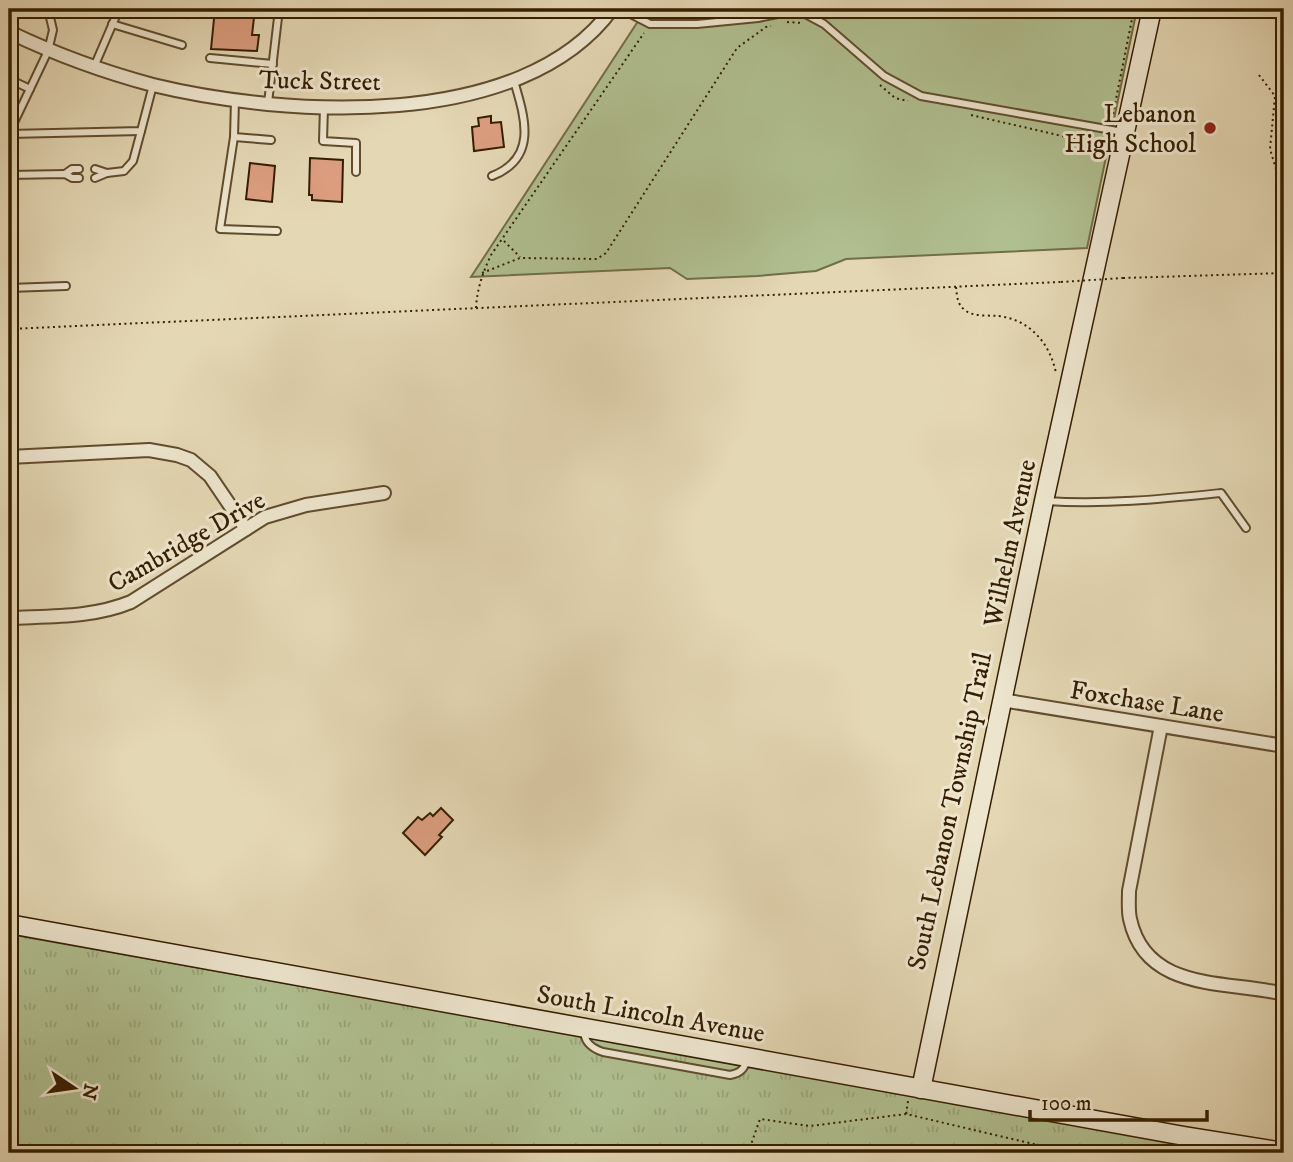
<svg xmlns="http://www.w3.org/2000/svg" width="1293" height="1162" font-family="'IM FELL DW Pica',serif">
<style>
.grass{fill:url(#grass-tufts);stroke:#726e48;stroke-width:2}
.garden{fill:#b0bf90;stroke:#726e48;stroke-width:2}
.building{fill:#db9d7e;stroke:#351e00;stroke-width:2}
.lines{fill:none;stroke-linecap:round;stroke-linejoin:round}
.lane-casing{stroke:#614c2d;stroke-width:10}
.street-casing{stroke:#614c2d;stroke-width:16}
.secondary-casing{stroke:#351e00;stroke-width:21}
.path{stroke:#351e00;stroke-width:2;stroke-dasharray:2 3.5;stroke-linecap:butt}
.lane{stroke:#ede5ce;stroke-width:6}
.street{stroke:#ede5ce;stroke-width:12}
.secondary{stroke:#ede5ce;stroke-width:18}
.path-bridge{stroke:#351e00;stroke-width:2;stroke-dasharray:2 3.5;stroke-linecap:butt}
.poi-dot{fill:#8f2418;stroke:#ede5ce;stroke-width:2.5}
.labels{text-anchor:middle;stroke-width:6;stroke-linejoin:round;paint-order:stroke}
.street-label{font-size:26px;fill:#351e00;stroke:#ede5ce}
.poi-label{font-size:26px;fill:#351e00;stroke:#ede5ce;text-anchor:end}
</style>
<defs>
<pattern id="grass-tufts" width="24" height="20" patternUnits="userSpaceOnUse" patternTransform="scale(1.75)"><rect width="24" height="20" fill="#b0bf90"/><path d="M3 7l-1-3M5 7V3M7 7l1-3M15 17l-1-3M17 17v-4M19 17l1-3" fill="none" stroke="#98a47a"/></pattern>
</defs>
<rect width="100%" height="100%" fill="#e4d7b4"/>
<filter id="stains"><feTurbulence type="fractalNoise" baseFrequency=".00286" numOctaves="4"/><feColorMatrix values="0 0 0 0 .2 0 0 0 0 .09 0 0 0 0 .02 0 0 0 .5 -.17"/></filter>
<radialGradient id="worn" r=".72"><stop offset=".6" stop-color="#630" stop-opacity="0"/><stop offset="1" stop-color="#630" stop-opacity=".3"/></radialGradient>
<polygon class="grass" points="9,934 975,1106 1224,1153 9,1153"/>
<polygon class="garden" points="646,9 1137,9 1087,248 846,259 816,271 757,276 687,279 670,268 471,277"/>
<g class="building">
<polygon points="157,9 190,9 187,18"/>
<polygon points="215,9 255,9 252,35 259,35 257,51 211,49"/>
<polygon points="491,116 491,123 501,122 504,147 474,151 472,127 479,126 478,118"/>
<polygon points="310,158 343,160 342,202 312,200 312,195 309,195"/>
<polygon points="250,163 275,166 272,202 246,199"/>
<polygon points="441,808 453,820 439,835 442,837 425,855 403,833 418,817 422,820 430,813 433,816"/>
</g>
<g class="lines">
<g class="lane-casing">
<g id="lane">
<polyline points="621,9 650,24 697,24 758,18 798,10 824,24 884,76 921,96 1123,132"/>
<polyline points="112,24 182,45"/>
<polyline points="210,58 273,64"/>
<polyline points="94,67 119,9"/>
<polyline points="9,79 30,89"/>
<polyline points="235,100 234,137 271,140"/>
<polyline points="268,103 279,9"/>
<polyline points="324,106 323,141 356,143 356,172"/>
<polyline points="9,133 48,51 53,30 48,9"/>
<polyline points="9,134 141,131 153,85"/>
<polyline points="234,137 220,229 277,231"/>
<polyline points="95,169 107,173"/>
<polyline points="65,174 72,169 79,169"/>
<polyline points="9,175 65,174 72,178 79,178"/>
<path d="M492 176C538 158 525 118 514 81"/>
<polyline points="95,178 107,173 124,171 133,161 141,131"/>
<polyline points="9,288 66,286"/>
<path d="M1046 501C1105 505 1162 499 1221 493L1246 528"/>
<path d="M584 1030C584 1042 591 1048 603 1052L730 1075C741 1073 744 1069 748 1058"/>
</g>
</g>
<g class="street-casing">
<g id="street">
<path d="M9 32C55 54 104 72 153 85 285 117 522 132 612 9"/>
<polyline points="9,457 149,450 177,455 191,460 210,476 246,529"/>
<path d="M9 618C50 616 92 618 131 602L265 517 306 505 384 493"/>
<polyline points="1002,700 1284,746"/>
<path d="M1161 726 1129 891C1129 900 1128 910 1130 919 1146 993 1228 980 1284 994"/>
<polyline points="1283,843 1284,836"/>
</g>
</g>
<g class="secondary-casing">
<g id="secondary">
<polyline points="9,924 1184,1136 1284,1152"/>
<polyline points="921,1089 1044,501 1152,9"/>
</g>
</g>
<g class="path">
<polyline points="787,22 802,23"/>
<polyline points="1259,75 1275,96 1270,149 1282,189 1284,191"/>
<polyline points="880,85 895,98 908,101"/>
<polyline points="1113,114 1134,9"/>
<polyline points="971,115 1097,144 1106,143"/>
<polyline points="504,241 520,257"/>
<polyline points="482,273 520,258 597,259 606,253 737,48 766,27 771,26"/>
<polyline points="1123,278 1284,273"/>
<path d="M956 287C957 296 957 305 966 311 975 317 988 315 998 316 1029 319 1050 343 1056 373"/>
<path d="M476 308C477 289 483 272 491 255L644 33"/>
<polyline points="9,329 1061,282"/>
<polyline points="906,1114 908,1101"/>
<polyline points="748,1153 760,1119 810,1126 906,1114 1072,1153"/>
</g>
<use href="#lane" class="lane"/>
<use href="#street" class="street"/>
<use href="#secondary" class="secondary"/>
<polyline class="path-bridge" points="1061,282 1123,278"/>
</g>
<circle class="poi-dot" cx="1210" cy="128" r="7"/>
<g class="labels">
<g class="street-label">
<text transform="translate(320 80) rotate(1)" y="9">Tuck Street</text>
<text transform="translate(186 541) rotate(-30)" y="9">Cambridge Drive</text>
<text transform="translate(1009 543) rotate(-78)" y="9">Wilhelm Avenue</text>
<text transform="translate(1147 701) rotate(9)" y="9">Foxchase Lane</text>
<text transform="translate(949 811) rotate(-78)" y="9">South Lebanon Township Trail</text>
<text transform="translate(651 1013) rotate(10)" y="9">South Lincoln Avenue</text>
</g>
<g class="poi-label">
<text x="1196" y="122">Lebanon<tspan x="1196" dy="30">High School</tspan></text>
</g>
</g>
<rect width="1293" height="1162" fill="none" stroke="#e4d7b4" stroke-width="35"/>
<rect x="10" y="10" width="1272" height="1141" fill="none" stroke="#351e00" stroke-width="3.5"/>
<rect x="18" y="18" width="1258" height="1127" fill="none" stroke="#351e00" stroke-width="2"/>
<g transform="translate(74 1088) rotate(103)" stroke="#ede5ce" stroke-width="5" paint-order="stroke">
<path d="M0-5L12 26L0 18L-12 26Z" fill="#351e00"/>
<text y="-10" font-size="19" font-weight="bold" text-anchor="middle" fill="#351e00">N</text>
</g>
<path d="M1030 1110v10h177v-10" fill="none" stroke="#351e00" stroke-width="3.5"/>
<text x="1041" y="1110" font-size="21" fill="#351e00" stroke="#ede5ce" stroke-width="5" paint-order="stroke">100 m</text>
<rect width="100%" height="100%" filter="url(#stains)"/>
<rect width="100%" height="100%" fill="url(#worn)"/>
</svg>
